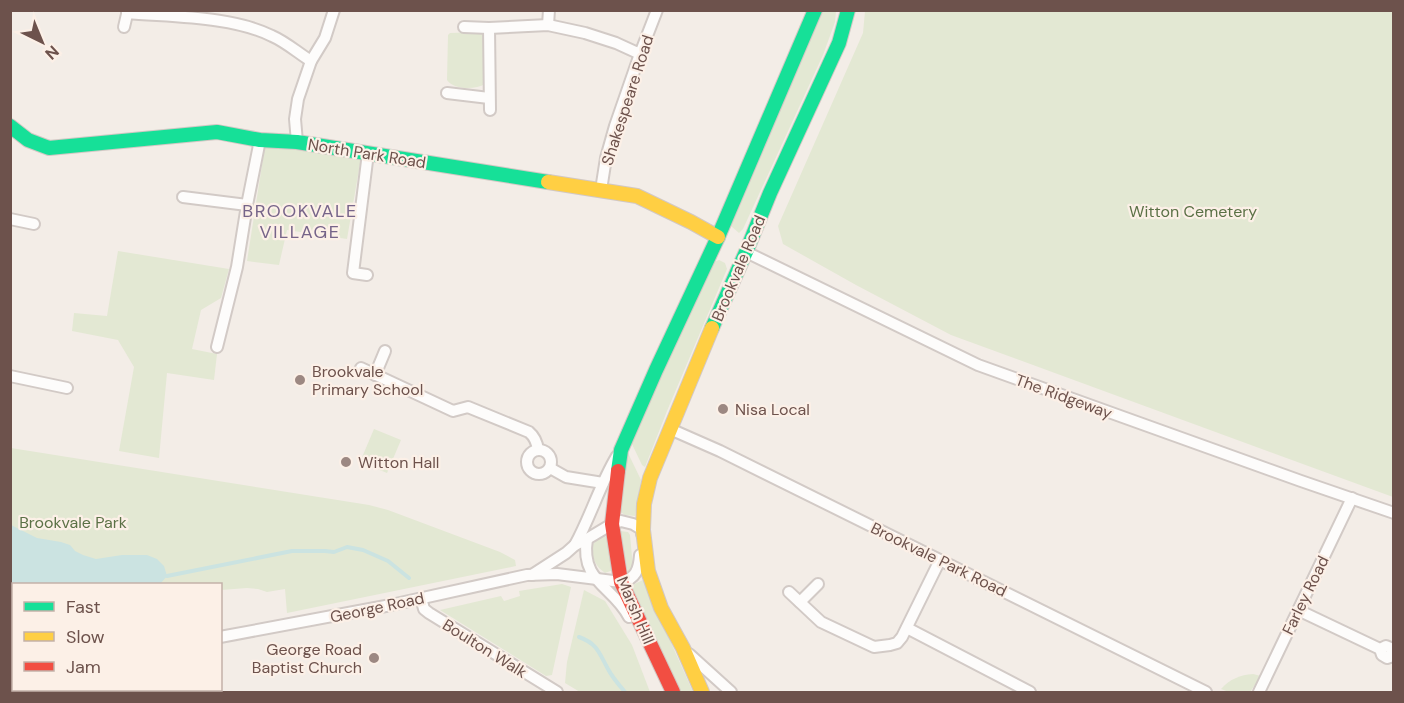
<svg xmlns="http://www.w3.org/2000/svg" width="1404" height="703" font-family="'DM Sans',sans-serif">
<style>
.green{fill:#e3e8d3}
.water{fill:#cbe3e1}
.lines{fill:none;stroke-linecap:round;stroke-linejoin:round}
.stream{stroke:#cbe3e1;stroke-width:4}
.street-casing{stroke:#d2cac6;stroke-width:14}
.fast-casing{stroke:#d2c8c4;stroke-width:16}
.slow-casing{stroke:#d2c8c4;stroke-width:16}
.jam-casing{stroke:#d2c8c4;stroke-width:16}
.street{stroke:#fdfcfb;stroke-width:10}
.fast{stroke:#16e098;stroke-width:14}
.slow{stroke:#ffcf43;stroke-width:14}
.jam{stroke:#f24e42;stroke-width:14}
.poi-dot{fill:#9c8882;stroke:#fcf0e7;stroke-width:2}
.labels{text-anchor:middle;stroke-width:4.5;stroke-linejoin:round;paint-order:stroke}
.street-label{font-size:16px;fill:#6d524c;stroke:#fcf0e7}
.park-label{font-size:16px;fill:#5b7146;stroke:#fcf0e7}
.poi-label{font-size:16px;fill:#6d524c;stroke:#fcf0e7;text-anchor:start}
.neighbourhood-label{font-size:18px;letter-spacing:1.5px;fill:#766489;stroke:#fcf0e7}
</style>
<rect width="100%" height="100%" fill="#f3ede7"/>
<g class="green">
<polygon points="823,11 836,11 835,22 823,55 743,229 739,233 731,226"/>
<polygon points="865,11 1393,11 1393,497 951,335 856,285 783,244 778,226 863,33"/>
<path d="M478 32 485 36V84C475 90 454 90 447 80L448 35 450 33Z"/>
<polygon points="265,146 361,158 347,239 287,230 279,265 247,261"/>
<polygon points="118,251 229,269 221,298 201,310 192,349 217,354 214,380 167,373 159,458 119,451 134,367 118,340 72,331 74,313 107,316"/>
<polygon points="719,260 725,263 727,269 667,411 645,467 642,465 631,442 714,262"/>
<polygon points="374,429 401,440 387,473 360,462"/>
<polygon points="11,448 369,505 388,510 500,552 515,560 516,566 287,613 285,589 267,592 258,589 247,588 221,590 220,584 14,584 14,661 11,662"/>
<polygon points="628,453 641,480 635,516 625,515 619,511"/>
<polygon points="620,531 628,532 630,535 633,568 628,573"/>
<path d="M604 535 606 537 613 570 605 573C595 566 593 559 591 546L598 539Z"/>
<polygon points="643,580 693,692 677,692 628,587"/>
<polygon points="562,584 571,587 552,675 546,676 440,610 501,596 504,601 520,596 519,591"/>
<polygon points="584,590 605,601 632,645 650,692 580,692 565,683 567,662"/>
<path d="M1253 674 1261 676 1250 692H1229L1221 689C1230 679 1240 675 1253 674Z"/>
</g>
<polygon class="water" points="11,525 37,538 61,542 70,545 75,551 83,555 96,559 122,555 147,555 157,559 164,566 167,576 160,584 14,584 13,633 11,634"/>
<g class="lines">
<g class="stream">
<polyline points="167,576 292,551 325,551 334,552 347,547 363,550 388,561 409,578"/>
<path d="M579 637C598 644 599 653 608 669 612 677 619 685 625 692"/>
</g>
<g class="street-casing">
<g id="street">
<path d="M127 13C172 17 232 16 272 36 286 42 298 53 311 61"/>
<polyline points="548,25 549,10"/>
<polyline points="124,27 128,10"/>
<polyline points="464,27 489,28 548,25 585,33 616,43 640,54"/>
<polyline points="489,28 490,110"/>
<polyline points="447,93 489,98"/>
<polyline points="297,142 295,119 298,99 311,61 325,38 334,10"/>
<polyline points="601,190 606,158 615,126 640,54 657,10"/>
<polyline points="183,197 247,205"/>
<polyline points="10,219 34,224"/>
<polyline points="746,252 978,365 1301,481 1394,513"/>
<polyline points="367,275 353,273 368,153"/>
<polyline points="217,347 237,267 247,205 260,140"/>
<path d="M361 368 453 411 468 407 529 432C535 437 537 442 538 450"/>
<polyline points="375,375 385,351"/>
<polyline points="10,376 67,388"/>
<polyline points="670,429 720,451 1206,692"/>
<circle cx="539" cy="462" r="12"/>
<polyline points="550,468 566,477 603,483"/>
<path d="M587 539C580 582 613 586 629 617"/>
<path d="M575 545C591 516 600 484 617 456"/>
<polyline points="532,575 566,553 575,545 587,539 612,524 621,521 633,524 643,530 642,534"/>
<polyline points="789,592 821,622 874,647 890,645 897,643 902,637 940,560"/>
<polyline points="421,598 424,609 429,613 557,692"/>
<polyline points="800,602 818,584"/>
<polyline points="1298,610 1380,649 1386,646 1393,649 1390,657 1387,658 1382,655 1380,649"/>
<polyline points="907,628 1030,692"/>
<path d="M220 637 391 605 527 575 557 574 621 582C636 579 639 569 640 555"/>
<polyline points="689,654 731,692"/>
<polyline points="10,672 14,672"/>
<polyline points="1259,692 1352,498"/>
</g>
</g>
<g class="fast-casing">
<g id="fast">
<polyline points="10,126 28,140 49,148 217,132 260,140 297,142 548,182"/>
<polyline points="712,328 746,252 770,193 839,43 848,10"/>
<polyline points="618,471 621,450 656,370 718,237 815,10"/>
</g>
</g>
<g class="slow-casing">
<g id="slow">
<polyline points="548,182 637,196 691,222 718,237"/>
<polyline points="702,692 683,648 661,608 648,571 643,530 644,504 650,478 712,328"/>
</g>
</g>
<g class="jam-casing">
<polyline id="jam" points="618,471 612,524 621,582 673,692"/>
</g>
<use href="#street" class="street"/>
<use href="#fast" class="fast"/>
<use href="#slow" class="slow"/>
<use href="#jam" class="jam"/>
</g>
<g class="poi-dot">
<circle cx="300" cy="380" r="6"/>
<circle cx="723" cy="409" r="6"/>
<circle cx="346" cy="462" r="6"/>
<circle cx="374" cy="658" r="6"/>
</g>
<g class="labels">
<g class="street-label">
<text transform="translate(627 100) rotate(-72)" y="6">Shakespeare Road</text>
<text transform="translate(367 153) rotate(9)" y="6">North Park Road</text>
<text transform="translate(738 268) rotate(-67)" y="6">Brookvale Road</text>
<text transform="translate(1064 396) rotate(20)" y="6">The Ridgeway</text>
<text transform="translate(939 559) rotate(26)" y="6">Brookvale Park Road</text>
<text transform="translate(1305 595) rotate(-64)" y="6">Farley Road</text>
<text transform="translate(377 607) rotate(-12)" y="6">George Road</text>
<text transform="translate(636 610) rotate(67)" y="6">Marsh Hill</text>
<text transform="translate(485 648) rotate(32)" y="6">Boulton Walk</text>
</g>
<g class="park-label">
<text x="1193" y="217">Witton Cemetery</text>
<text x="73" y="528">Brookvale Park</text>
</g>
<g class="poi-label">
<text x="312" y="377">Brookvale<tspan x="312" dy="18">Primary School</tspan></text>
<text x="735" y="415">Nisa Local</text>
<text x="358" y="468">Witton Hall</text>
<text x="362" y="655" text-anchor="end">George Road<tspan x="362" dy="18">Baptist Church</tspan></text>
</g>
<g class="neighbourhood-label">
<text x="300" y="217">BROOKVALE<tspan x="300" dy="21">VILLAGE</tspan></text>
</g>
</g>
<rect width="1404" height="703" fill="none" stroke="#6d524c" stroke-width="24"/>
<rect x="12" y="583" width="210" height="108" fill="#fcf0e7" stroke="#c3b1a9" stroke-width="1.5"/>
<rect x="24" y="602" width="30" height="9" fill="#16e098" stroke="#c3b1a9" stroke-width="1.5"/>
<text x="66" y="613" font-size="18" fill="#6d524c">Fast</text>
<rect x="24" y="632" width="30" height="9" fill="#ffcf43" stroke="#c3b1a9" stroke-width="1.5"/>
<text x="66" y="643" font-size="18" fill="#6d524c">Slow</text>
<rect x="24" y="662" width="30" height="9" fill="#f24e42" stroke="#c3b1a9" stroke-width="1.5"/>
<text x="66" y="673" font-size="18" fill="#6d524c">Jam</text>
<g transform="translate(42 42) rotate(137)" stroke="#fcf0e7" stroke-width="4.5" paint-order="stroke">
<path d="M0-4.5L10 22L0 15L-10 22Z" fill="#6d524c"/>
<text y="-9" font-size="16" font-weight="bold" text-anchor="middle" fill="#6d524c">N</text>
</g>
</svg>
